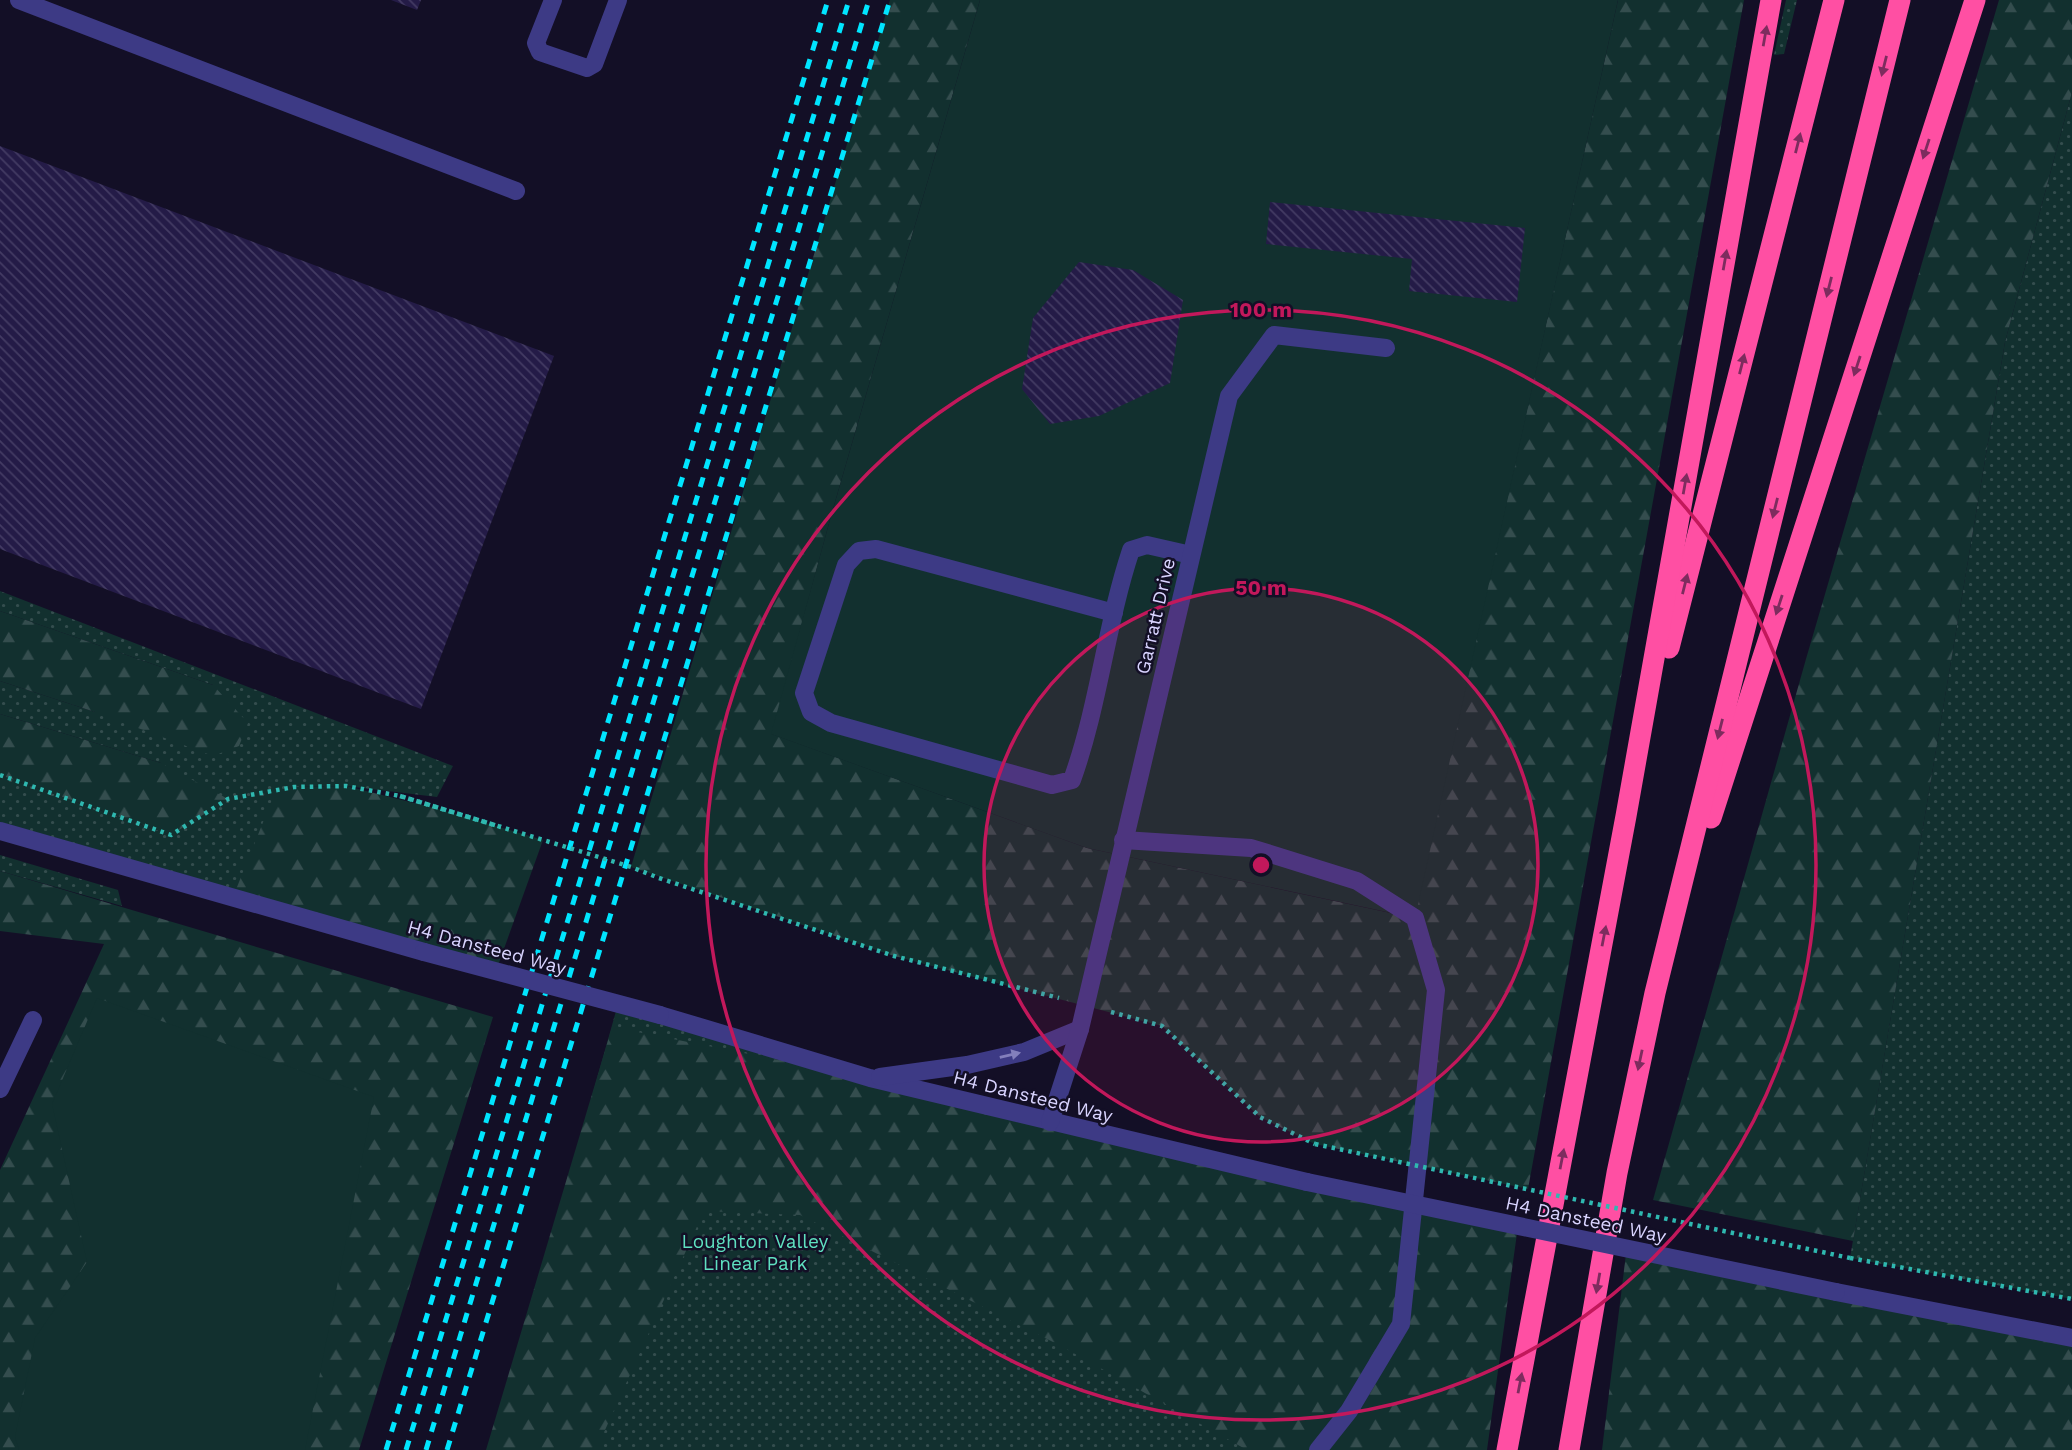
<svg xmlns="http://www.w3.org/2000/svg" width="2072" height="1450" font-family="'Work Sans',sans-serif">
<style>
.grass{fill:url(#grass-dots)}
.forest{fill:url(#forest-firs)}
.garden{fill:#12302f}
.building{fill:url(#building-back-hatch)}
.lines{fill:none;stroke-linecap:round;stroke-linejoin:round}
.path{stroke:#2fb8b0;stroke-width:4.5;stroke-dasharray:3.5 5;stroke-linecap:butt}
.minor{stroke:#3d3a85;stroke-width:18}
.highway{stroke:#ff4fa3;stroke-width:21}
.rail{stroke:#00e5ff;stroke-width:5;stroke-dasharray:10 9;stroke-linecap:butt}
.path-bridge{stroke:#2fb8b0;stroke-width:4.5;stroke-dasharray:3.5 5;stroke-linecap:butt}
.minor-bridge{stroke:#3d3a85;stroke-width:18}
.oneway{fill:#7d2c5e}
.oneway2{fill:#837fbc}
.ring{fill:none;stroke:#c2185b;stroke-width:3.5}
.labels{text-anchor:middle;stroke-width:5;stroke-linejoin:round;paint-order:stroke}
.street-label{font-size:19px;fill:#d9d4ff;stroke:#130f26}
.park-label{font-size:19px;fill:#5fe0c0;stroke:#130f26}
.centre{fill:#c2185b;stroke:#130f26;stroke-width:3.5}
.ring-label{font-size:21px;text-anchor:middle;font-weight:bold;fill:#c2185b;stroke:#130f26;stroke-width:5;stroke-linejoin:round;paint-order:stroke}
</style>
<defs>
<pattern id="grass-dots" width="8" height="8" patternUnits="userSpaceOnUse" patternTransform="scale(1.75)"><rect width="8" height="8" fill="#12302f"/><path d="M2 2h.1M6 6h.1" fill="none" stroke="#344d4e" stroke-width="1.8" stroke-linecap="round"/></pattern>
<pattern id="forest-firs" width="22" height="20" patternUnits="userSpaceOnUse" patternTransform="scale(1.75)"><rect width="22" height="20" fill="#12302f"/><path d="M5 1l3.5 6h-7zM16 11l3.5 6h-7z" fill="#344d4e"/></pattern>
<pattern id="building-back-hatch" width="6" height="6" patternUnits="userSpaceOnUse" patternTransform="scale(1.75)"><rect width="6" height="6" fill="#241b47"/><path d="M-1 5l2 2M0 0l6 6M5-1l2 2" fill="none" stroke="#433b63"/></pattern>
</defs>
<rect width="100%" height="100%" fill="#130f26"/>
<g class="grass">
<polygon points="1786,0 1797,0 1784,54 1774,55"/>
<polygon points="2072,92 2072,1299 1850,1258 2005,342"/>
<polygon points="0,591 453,766 437,797 346,786 294,787 233,897 0,831 0,775 171,835 161,763 0,714 0,681 95,712 213,685 0,611"/>
<polygon points="0,855 118,890 122,906 0,871"/>
<polygon points="618,1004 870,1078 1487,1450 488,1450 565,1192"/>
</g>
<g class="forest">
<polygon points="890,0 980,0 831,516 772,734 1087,848 1414,918 1618,0 1744,0 1528,1189 1315,1144 1260,1117 1162,1026 894,956 631,867"/>
<polygon points="1999,0 2072,0 2072,92 2005,342 1853,1241 1653,1200 1806,659"/>
<polygon points="0,611 213,685 248,723 239,746 213,756 95,712 0,681"/>
<polygon points="0,714 161,763 228,799 171,835 0,775"/>
<polygon points="346,786 442,810 543,840 496,971 233,897 276,790 294,787"/>
<polygon points="0,871 493,1017 359,1450 0,1450 0,1170 104,944 0,931"/>
<polygon points="612,1027 870,1078 1518,1226 1487,1450 1247,1450 1059,1345 800,1215 704,1211 596,1450 486,1450"/>
<polygon points="1626,1254 2072,1338 2072,1450 1602,1450"/>
</g>
<g class="garden">
<polygon points="980,0 1618,0 1415,918 1087,848 771,734 831,516"/>
<polygon points="97,998 374,1097 305,1450 19,1450 15,1437 35,1338 87,1262 52,1104"/>
</g>
<g class="building">
<polygon points="391,0 421,0 417,10"/>
<polygon points="0,146 554,356 421,709 0,549"/>
<polygon points="1270,202 1525,228 1517,302 1409,291 1412,259 1266,244"/>
<polygon points="1079,262 1133,270 1183,300 1170,383 1099,416 1050,424 1022,389 1033,318"/>
</g>
<g class="lines">
<g class="path">
<polyline points="0,775 171,835 228,799 294,787 346,786 400,796 501,827"/>
<polyline points="659,878 894,956 1059,998"/>
<polyline points="1111,1012 1162,1026 1260,1117 1315,1144"/>
<polyline points="1850,1258 2072,1299"/>
</g>
<g class="minor">
<polyline points="19,0 516,191"/>
<polyline points="553,0 536,43 540,52 587,68 594,64 618,0"/>
<path d="M1114 613 876 549 859 551 846 565 804 693 811 712 831 723 1052 785 1072 780C1099 705 1106 625 1131 550L1147 545 1191 555"/>
<polyline points="0,831 424,952"/>
<polyline points="1123,840 1251,848 1357,881 1415,918 1436,990 1401,1324 1349,1411 1318,1450"/>
<polyline points="660,1015 870,1078 1307,1182"/>
<polyline points="880,1077 967,1065 1024,1052 1080,1029"/>
<polyline points="0,1089 33,1020"/>
<polyline points="1050,1122 1080,1029 1229,396 1274,335 1386,348"/>
<polyline points="1836,1292 2072,1338"/>
</g>
<g class="highway">
<polyline points="1669,648 1834,0"/>
<polyline points="1711,818 1975,0"/>
<polyline points="1507,1450 1626,816 1771,0"/>
<polyline points="1569,1450 1617,1173 1655,993 1900,0"/>
</g>
<g class="rail">
<polyline points="386,1450 828,0"/>
<polyline points="406,1450 849,0"/>
<path d="M426 1450C571 966 721 483 869 0"/>
<polyline points="447,1450 890,0"/>
</g>
<g class="path-bridge">
<polyline points="400,796 631,867 659,878"/>
<polyline points="1315,1144 1850,1258"/>
</g>
<g class="minor-bridge">
<polyline points="424,952 660,1015"/>
<polyline points="1307,1182 1836,1292"/>
</g>
</g>
<defs><path id="oneway-solid" d="M-6-.8H1V-3.2L6.5 0L1 3.2V.8H-6Z" transform="scale(1.75)"/></defs>
<g class="oneway">
<use href="#oneway-solid" transform="translate(1765 36) rotate(-80)"/>
<use href="#oneway-solid" transform="translate(1884 66) rotate(104)"/>
<use href="#oneway-solid" transform="translate(1798 143) rotate(-76)"/>
<use href="#oneway-solid" transform="translate(1926 149) rotate(108)"/>
<use href="#oneway-solid" transform="translate(1725 260) rotate(-80)"/>
<use href="#oneway-solid" transform="translate(1829 287) rotate(104)"/>
<use href="#oneway-solid" transform="translate(1742 364) rotate(-76)"/>
<use href="#oneway-solid" transform="translate(1857 366) rotate(108)"/>
<use href="#oneway-solid" transform="translate(1685 484) rotate(-80)"/>
<use href="#oneway-solid" transform="translate(1775 508) rotate(104)"/>
<use href="#oneway-solid" transform="translate(1685 584) rotate(-76)"/>
<use href="#oneway-solid" transform="translate(1779 605) rotate(108)"/>
<use href="#oneway-solid" transform="translate(1720 729) rotate(104)"/>
<use href="#oneway-solid" transform="translate(1604 936) rotate(-79)"/>
<use href="#oneway-solid" transform="translate(1640 1060) rotate(102)"/>
<use href="#oneway-solid" transform="translate(1562 1159) rotate(-79)"/>
<use href="#oneway-solid" transform="translate(1598 1283) rotate(100)"/>
<use href="#oneway-solid" transform="translate(1520 1383) rotate(-79)"/>
</g>
<use class="oneway2" href="#oneway-solid" transform="translate(1010 1055) rotate(-13)"/>
<circle cx="1261" cy="865" r="277" fill="#c2185b" fill-opacity=".12"/>
<g class="ring">
<circle cx="1261" cy="865" r="277"/>
<circle cx="1261" cy="865" r="555"/>
</g>
<g class="labels">
<g class="street-label">
<text transform="translate(1155 616) rotate(-77)" y="7">Garratt Drive</text>
<text transform="translate(487 947) rotate(15)" y="7">H4 Dansteed Way</text>
<text transform="translate(1033 1096) rotate(14)" y="7">H4 Dansteed Way</text>
<text transform="translate(1586 1219) rotate(12)" y="7">H4 Dansteed Way</text>
</g>
<g class="park-label">
<text x="755" y="1248">Loughton Valley<tspan x="755" dy="22">Linear Park</tspan></text>
</g>
</g>
<circle cx="1261" cy="865" r="10" class="centre"/>
<g class="ring-label">
<text x="1261" y="317">100 m</text>
<text x="1261" y="595">50 m</text>
</g>
</svg>
